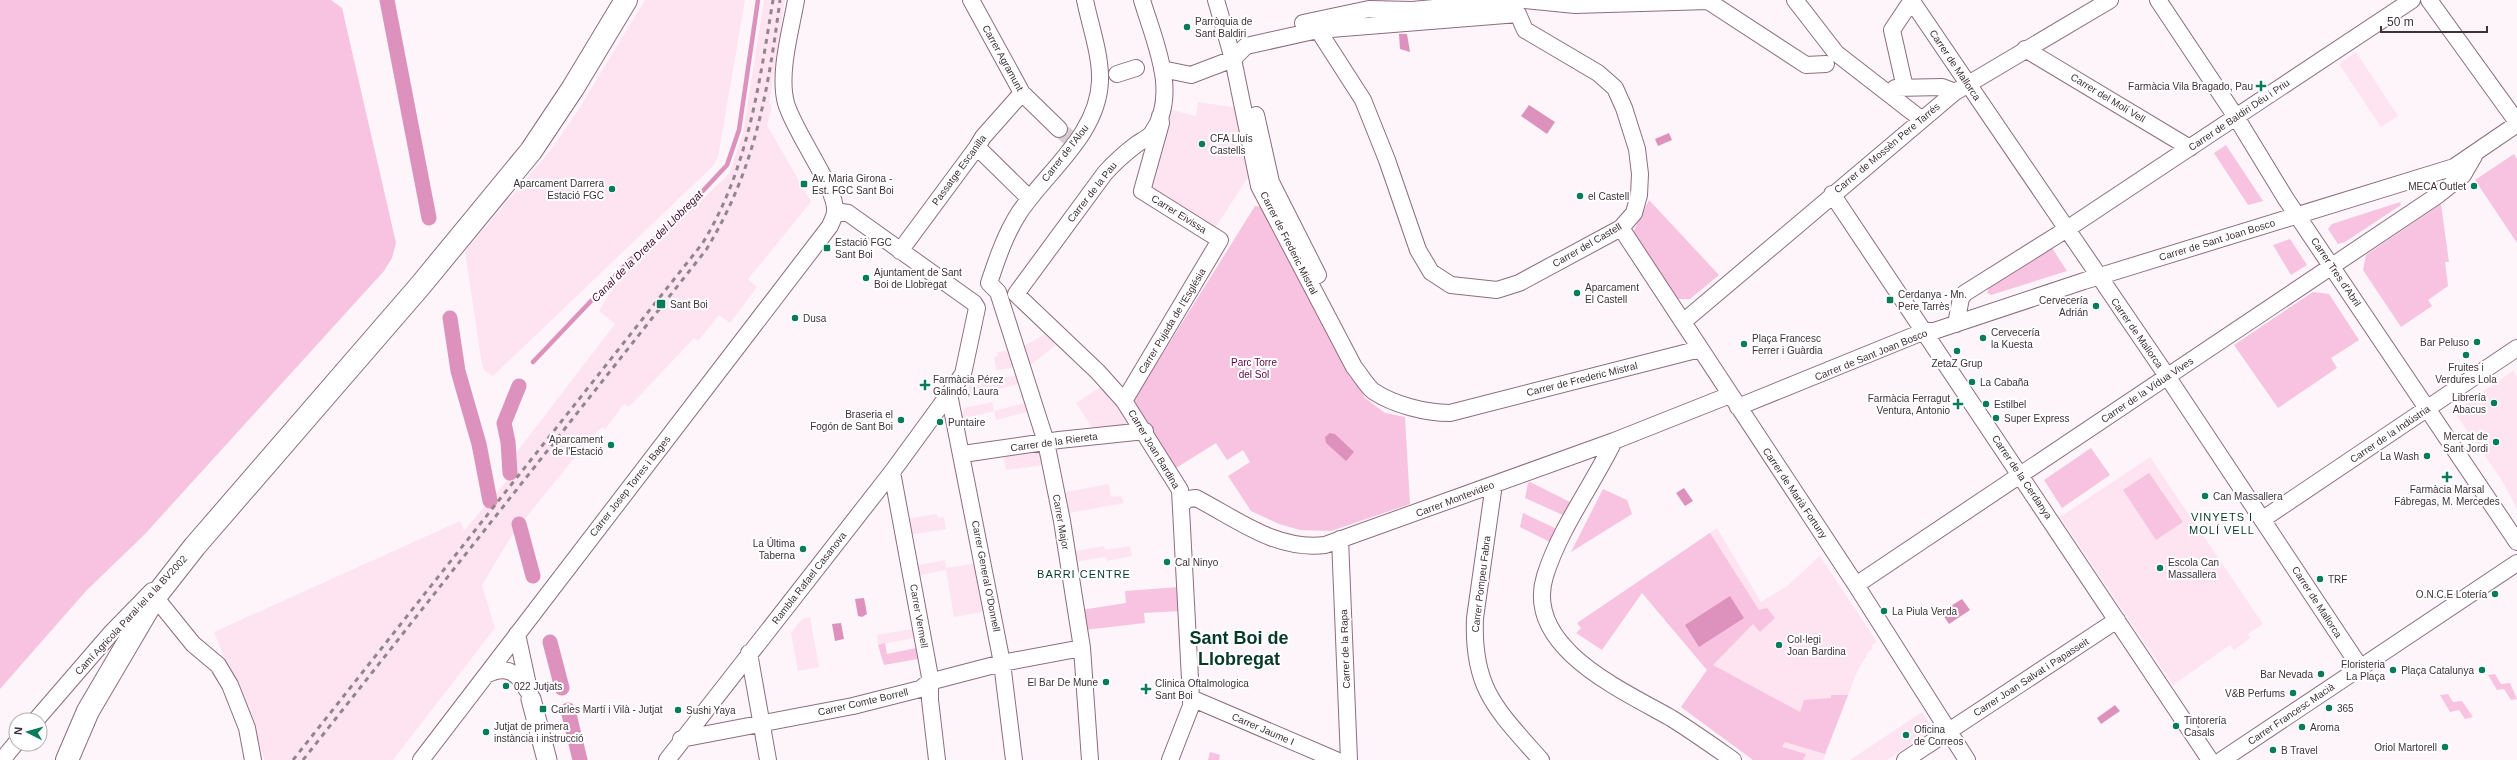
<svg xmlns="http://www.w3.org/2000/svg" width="2517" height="760" font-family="Helvetica,sans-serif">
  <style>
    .built { fill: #fee3f1 }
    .green { fill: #f8c3e0 }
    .water { fill: #dc92bc }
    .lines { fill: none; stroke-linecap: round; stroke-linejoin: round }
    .stream { stroke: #dc92bc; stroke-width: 4.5 }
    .canal { stroke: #dc92bc; stroke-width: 15 }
    .minor-tunnel { stroke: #d7ced3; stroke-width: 16; stroke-dasharray: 16 8; stroke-linecap: butt }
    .minor-casing { stroke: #8d6d7f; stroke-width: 18 }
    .tertiary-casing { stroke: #8d6d7f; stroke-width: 21 }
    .primary-casing { stroke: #8d6d7f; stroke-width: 24 }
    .minor { stroke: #fff; stroke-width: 16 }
    .tertiary { stroke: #fff; stroke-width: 19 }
    .primary { stroke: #fff; stroke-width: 22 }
    .rail { stroke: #91868c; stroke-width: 3; stroke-dasharray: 5 5; stroke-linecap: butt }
    .poi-dot { fill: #087b58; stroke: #fff; stroke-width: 1.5 }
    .labels { text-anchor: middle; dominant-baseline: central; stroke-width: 4; stroke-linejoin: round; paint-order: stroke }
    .poi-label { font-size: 10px; fill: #3f3139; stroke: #fff; text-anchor: start }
    .street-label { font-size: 10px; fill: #3f3139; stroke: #fff }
    .park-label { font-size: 10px; fill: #5e0344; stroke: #fff }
    .water-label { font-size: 11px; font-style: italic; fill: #4a0836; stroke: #fff }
    .neighbourhood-label { font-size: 11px; letter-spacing: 1px; fill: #073927; stroke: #fff }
    .town-label { font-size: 18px; font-weight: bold; fill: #073927; stroke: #fff }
  </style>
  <rect width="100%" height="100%" fill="#fdf5f9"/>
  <!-- built -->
  <path class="built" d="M 645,0 L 745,0 L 718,157 L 713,166 L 493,376 L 484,370 L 481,359 L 465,251 L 550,151 L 577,112 Z
    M 764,0 L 785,0 L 769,104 L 771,105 L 771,111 L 767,125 L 811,202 L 748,279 L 757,287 L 730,323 L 719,315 L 698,341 L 694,338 L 629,407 L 624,404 L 605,429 L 602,427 L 571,462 L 512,535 L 482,585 L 495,628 L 393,760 L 265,760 L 214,632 L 460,521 L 464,531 L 514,472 L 509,462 L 615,324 L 599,311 L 619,277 L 729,174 L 743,133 Z
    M 2356,52 L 2398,116 L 2381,127 L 2339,64 Z
    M 1198,102 L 1239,108 L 1252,171 L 1214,230 L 1146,188 L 1168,109 L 1196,116 Z
    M 1049,332 L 1060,342 L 1028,367 L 1022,347 Z
    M 1012,350 L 1017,367 L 996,370 L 994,357 L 998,356 L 997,352 Z
    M 2513,371 L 2517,377 L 2517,509 L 2503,482 L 2457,416 L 2459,414 L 2456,410 Z
    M 1019,375 L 1022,383 L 966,398 L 970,384 Z
    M 1102,386 L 1136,428 L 1095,432 L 1076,403 Z
    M 992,402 L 994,411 L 1028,402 L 1031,411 L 996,420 L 994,411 L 961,419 L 964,408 Z
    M 1041,450 L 1044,465 L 1006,470 L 1003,454 Z
    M 2150,457 L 2263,624 L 2248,634 L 2250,638 L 2244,643 L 2234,650 L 2230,645 L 2173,685 L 2060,517 Z
    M 1109,484 L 1111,497 L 1121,496 L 1124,503 L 1064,514 L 1060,493 Z
    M 937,514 L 938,518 L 944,517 L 946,529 L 909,535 L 906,519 Z
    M 1717,528 L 1761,602 L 1787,586 L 1820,556 L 1877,642 L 1871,646 L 1873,649 L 1869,651 L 1857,672 L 1823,760 L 1803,760 L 1805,754 L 1777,746 L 1681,707 L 1707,670 L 1635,584 Z
    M 1104,546 L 1105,550 L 1130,546 L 1132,556 L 1107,561 L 1106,557 L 1073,562 L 1071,552 Z
    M 945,560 L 946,568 L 978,563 L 987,611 L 954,617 L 946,570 L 916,576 L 914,566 Z
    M 810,617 L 819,667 L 798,671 L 791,633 L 802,619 Z
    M 918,628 L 919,637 L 878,645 L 877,635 Z
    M 1922,712 L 1933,729 L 1887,760 L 1850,760 Z"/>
  <!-- green -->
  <path class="green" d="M 0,0 L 331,0 L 342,8 L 396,243 L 392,258 L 384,271 L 145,534 L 86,591 L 0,689 Z
    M 2226,145 L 2263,201 L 2248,205 L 2214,153 Z
    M 2514,154 L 2517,159 L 2517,243 L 2475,180 Z
    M 1649,200 L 1719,275 L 1690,299 L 1675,299 L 1632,234 Z
    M 2400,202 L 2401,205 L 2345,242 L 2338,244 L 2328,229 L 2332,224 Z
    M 2441,204 L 2449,262 L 2445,262 L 2448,286 L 2428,300 L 2432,306 L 2401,327 L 2363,270 L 2366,255 Z
    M 1255,206 L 1266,207 L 1365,398 L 1385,413 L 1405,417 L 1410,504 L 1331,531 L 1300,530 L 1279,524 L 1251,511 L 1228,476 L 1250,462 L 1243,450 L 1227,460 L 1216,443 L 1176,468 L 1132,403 Z
    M 2290,239 L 2307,265 L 2291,275 L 2273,245 Z
    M 2052,248 L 2067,271 L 1991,295 L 1987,293 L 1989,288 Z
    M 2313,292 L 2329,294 L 2359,340 L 2331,358 L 2337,368 L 2278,408 L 2234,345 Z
    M 2091,448 L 2110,475 L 2062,508 L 2044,480 Z
    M 2149,473 L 2183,522 L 2156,540 L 2123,490 Z
    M 1530,482 L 1572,503 L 1565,516 L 1525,498 L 1528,483 Z
    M 1603,489 L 1627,500 L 1632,514 L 1571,552 Z
    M 1523,513 L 1559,530 L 1552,543 L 1520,527 Z
    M 1710,533 L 1759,610 L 1767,608 L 1775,618 L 1760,632 L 1753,624 L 1713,665 L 1800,712 L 1804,700 L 1831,698 L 1831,695 L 1848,695 L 1825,754 L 1785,742 L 1782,747 L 1806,754 L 1803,760 L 1753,760 L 1681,707 L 1707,670 L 1642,593 L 1602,650 L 1576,633 L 1581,628 L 1577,623 Z
    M 1179,587 L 1180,611 L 1144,613 L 1145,623 L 1084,630 L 1081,610 L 1126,603 L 1125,591 Z
    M 885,643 L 887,654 L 921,647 L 923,658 L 884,665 L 878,645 Z
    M 2495,674 L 2501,684 L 2510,683 L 2517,699 L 2511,700 L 2504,689 L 2497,690 L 2488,675 Z
    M 2448,694 L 2453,702 L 2462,701 L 2473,717 L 2465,719 L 2459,710 L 2450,712 L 2440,695 Z
    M 1210,752 L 1220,755 L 1219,760 L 1208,760 Z"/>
  <!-- water -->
  <path class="water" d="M 1399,34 L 1407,34 L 1410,52 L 1400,49 Z
    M 1529,105 L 1555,122 L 1547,134 L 1521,116 Z
    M 1669,133 L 1672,140 L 1658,146 L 1655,139 Z
    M 513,385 L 521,389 L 512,410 L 504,406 Z
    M 1330,433 L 1335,434 L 1354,452 L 1346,461 L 1326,443 L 1325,437 Z
    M 1684,488 L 1693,501 L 1685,506 L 1676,493 Z
    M 1730,596 L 1744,618 L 1699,647 L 1685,625 Z
    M 864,598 L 867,614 L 862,617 L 858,616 L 855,599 Z
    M 1962,599 L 1970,610 L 1949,624 L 1941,612 Z
    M 841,623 L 844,639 L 835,641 L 832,624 Z
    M 2115,705 L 2120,711 L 2101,724 L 2097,718 Z"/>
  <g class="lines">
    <!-- stream -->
    <path class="stream" d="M 533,362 L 630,260 L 674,222 L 727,165 L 739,130 L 758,0"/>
    <!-- canal -->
    <path class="canal" d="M 387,0 L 429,218
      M 450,318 L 458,371 L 479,444 L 490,501
      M 510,473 L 508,442 L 504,423 L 519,386
      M 519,524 L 533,576
      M 550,642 L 562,688
      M 568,710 L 580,760"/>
    <!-- minor-tunnel -->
    <path class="minor-tunnel" d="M 1059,129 L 1075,143"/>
    <!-- minor casing -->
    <g class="minor-casing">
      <path id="minor" d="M 971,0 L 1022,93 L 1059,129
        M 1085,0 C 1090,25 1101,55 1100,81 C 1098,135 1047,171 1019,213 C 1005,235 997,259 989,283 L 998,292 L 1046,442 L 1062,521 L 1082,648 L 1090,760
        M 1216,0 L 1233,59 L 1259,186 L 1354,367 C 1360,374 1366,385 1373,391 C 1394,405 1426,413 1450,413 L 1700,349
        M 1525,0 L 1575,5 L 1708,1 L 1806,65 L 1826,64
        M 1795,0 L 1836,53 L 1921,119
        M 1911,0 L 2167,376 L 2360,667
        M 2158,0 L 2236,117 L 2286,199 L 2517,542
        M 2429,0 L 2517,122
        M 1303,23 L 1369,9 L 1412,10 L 1520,0
        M 2025,49 L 2190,148
        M 1162,69 L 1191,75 L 1233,59 L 1246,46 L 1318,30 L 1518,14 L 1525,30 L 1598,73 L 1615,88 L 1624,108 L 1637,149 L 1640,174 L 1639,195 L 1634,213 L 1621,228 L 1519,283 L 1497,290 L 1451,285 L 1431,272 L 1418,250 L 1387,160 L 1363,100 L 1318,30
        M 1117,74 L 1136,68
        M 1895,88 L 1942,87 L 1955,92
        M 1905,88 L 1892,30 L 1912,0
        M 1256,115 L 1271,182 L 1318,275
        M 977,147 L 1029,198
        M 1832,194 L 2210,760
        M 1621,228 L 1856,585 L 1967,760
        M 900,251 L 977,147 L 983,137 L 1022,93
        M 1016,294 L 1098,372 L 1124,401 L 1180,490 L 1191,698 L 1191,706 L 1170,760
        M 1016,294 L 1105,173 C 1115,162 1125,153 1137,144 C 1141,141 1148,138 1152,133 C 1180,94 1154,41 1142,0
        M 1683,322 L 1955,92 L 2110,0
        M 1956,324 L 1961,298 L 1965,293 L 2067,229 L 2412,0
        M 949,394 L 1002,663 L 1014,760
        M 1124,401 L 1220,240 L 1142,191 L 1161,123 L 1160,116
        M 1738,407 L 1925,331 L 1934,331 L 2084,281 L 2454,167 L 2517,124
        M 1614,441 C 1592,486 1560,528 1545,576 C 1523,647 1622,690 1671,718 C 1692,731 1713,746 1733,760
        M 963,454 L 1059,440 L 1145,431
        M 892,472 L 930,677 L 930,700 L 937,760
        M 1494,484 L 1475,618 C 1472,689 1497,710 1541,760
        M 1182,504 L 1188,499 L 1196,498 C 1237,519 1276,551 1325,545 L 1614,441 L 1730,395
        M 2263,519 L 2517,348
        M 1340,539 L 1349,760
        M 1856,585 L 2438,195 L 2463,175 L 2474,156
        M 155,597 L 193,644 L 218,665 L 230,685 L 247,728 L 253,760
        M 517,634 L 531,699
        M 749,653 L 768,760
        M 486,675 C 505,665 517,671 527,690
        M 1191,698 L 1336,760
        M 36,720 L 112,632 L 152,591
        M 681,739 L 853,706 L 920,689 L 929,682 L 1002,663 L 1082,648
        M 2,760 L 16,743
        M 421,760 L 830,226 C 832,221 835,216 835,211 C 837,189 793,130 786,103 C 778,73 791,30 796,0
        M 667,760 L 892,472 L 949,394 L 963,374 L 977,308 L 974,303 L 848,213 L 835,211
        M 1905,760 L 2117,620
        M 2222,760 L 2517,563"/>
    </g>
    <!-- tertiary casing -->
    <g class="tertiary-casing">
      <path id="tertiary" d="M 531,699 L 547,760"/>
    </g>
    <!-- primary casing -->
    <g class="primary-casing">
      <path id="primary" d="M 67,760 L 88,711 L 155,597 L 195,546 L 420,286 L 531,151 L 573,88 L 626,0"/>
    </g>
    <!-- minor -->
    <use href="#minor" class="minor"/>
    <!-- tertiary -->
    <use href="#tertiary" class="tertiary"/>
    <!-- primary -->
    <use href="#primary" class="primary"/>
    <!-- rail -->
    <path class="rail" d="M 293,760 L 702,244 C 748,170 759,85 773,0
      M 303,760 L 706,250 C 755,170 768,92 780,0"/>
  </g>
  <!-- markers -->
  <g class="poi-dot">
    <circle cx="1187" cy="27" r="4"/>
    <path d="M2259 80h4v4h4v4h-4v4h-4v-4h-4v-4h4z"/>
    <circle cx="1202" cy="144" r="4"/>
    <rect x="800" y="180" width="8" height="8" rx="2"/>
    <circle cx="2474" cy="186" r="4"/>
    <circle cx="612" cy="189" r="4"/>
    <circle cx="1580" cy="196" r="4"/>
    <rect x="823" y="244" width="8" height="8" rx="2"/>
    <circle cx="866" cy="278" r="4"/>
    <circle cx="1577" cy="293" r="4"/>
    <rect x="1886" y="296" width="8" height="8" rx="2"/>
    <rect x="656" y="299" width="10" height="10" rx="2"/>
    <circle cx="2096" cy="306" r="4"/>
    <circle cx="795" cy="318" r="4"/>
    <circle cx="1983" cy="338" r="4"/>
    <circle cx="2477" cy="342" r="4"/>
    <circle cx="1744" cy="344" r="4"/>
    <circle cx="1957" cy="351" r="4"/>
    <circle cx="2466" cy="355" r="4"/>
    <circle cx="1972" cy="382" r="4"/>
    <path d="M923 379h4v4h4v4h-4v4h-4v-4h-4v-4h4z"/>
    <circle cx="2494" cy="403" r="4"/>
    <path d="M1956 398h4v4h4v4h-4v4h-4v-4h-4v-4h4z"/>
    <circle cx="1986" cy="404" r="4"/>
    <circle cx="1996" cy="418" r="4"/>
    <circle cx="901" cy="420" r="4"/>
    <circle cx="940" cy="422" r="4"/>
    <circle cx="2496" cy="442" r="4"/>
    <circle cx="611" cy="445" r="4"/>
    <circle cx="2427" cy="456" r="4"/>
    <path d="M2445 471h4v4h4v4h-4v4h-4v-4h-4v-4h4z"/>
    <circle cx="2205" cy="496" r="4"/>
    <circle cx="803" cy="549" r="4"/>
    <circle cx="1167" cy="562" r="4"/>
    <circle cx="2160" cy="568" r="4"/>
    <circle cx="2320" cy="579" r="4"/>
    <circle cx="2495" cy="594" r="4"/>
    <circle cx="1884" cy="611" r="4"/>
    <circle cx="1779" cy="645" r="4"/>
    <circle cx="2393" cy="670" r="4"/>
    <circle cx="2482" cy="670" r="4"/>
    <circle cx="2321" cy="674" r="4"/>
    <circle cx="1106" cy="682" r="4"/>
    <circle cx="506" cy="686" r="4"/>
    <path d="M1144 683h4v4h4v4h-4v4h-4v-4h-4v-4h4z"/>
    <circle cx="2293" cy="693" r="4"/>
    <circle cx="2329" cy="708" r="4"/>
    <rect x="539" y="705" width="8" height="8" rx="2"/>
    <circle cx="678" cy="710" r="4"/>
    <circle cx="2176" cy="726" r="4"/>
    <circle cx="2302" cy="727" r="4"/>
    <circle cx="486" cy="732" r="4"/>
    <circle cx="1906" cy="735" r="4"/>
    <circle cx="2445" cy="747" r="4"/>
    <circle cx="2273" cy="750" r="4"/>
  </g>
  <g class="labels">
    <!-- poi labels -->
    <g class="poi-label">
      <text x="1195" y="21">Parròquia de<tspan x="1195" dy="12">Sant Baldiri</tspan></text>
      <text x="2253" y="86" text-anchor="end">Farmàcia Vila Bragado, Pau</text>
      <text x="1210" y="138">CFA Lluís<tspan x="1210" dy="12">Castells</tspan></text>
      <text x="812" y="178">Av. Maria Girona -<tspan x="812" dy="12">Est. FGC Sant Boi</tspan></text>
      <text x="604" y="183" text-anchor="end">Aparcament Darrera<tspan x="604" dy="12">Estació FGC</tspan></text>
      <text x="2466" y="186" text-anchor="end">MECA Outlet</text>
      <text x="1588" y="196">el Castell</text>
      <text x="835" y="242">Estació FGC<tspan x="835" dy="12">Sant Boi</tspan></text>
      <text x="874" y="272">Ajuntament de Sant<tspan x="874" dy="12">Boi de Llobregat</tspan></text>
      <text x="1585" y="287">Aparcament<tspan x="1585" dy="12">El Castell</tspan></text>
      <text x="1898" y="294">Cerdanya - Mn.<tspan x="1898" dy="12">Pere Tarrès</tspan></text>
      <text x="2088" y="300" text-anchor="end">Cervecería<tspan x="2088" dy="12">Adrián</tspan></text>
      <text x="670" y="304">Sant Boi</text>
      <text x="803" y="318">Dusa</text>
      <text x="1991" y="332">Cervecería<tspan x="1991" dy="12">la Kuesta</tspan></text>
      <text x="1752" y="338">Plaça Francesc<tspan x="1752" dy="12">Ferrer i Guàrdia</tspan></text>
      <text x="2469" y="342" text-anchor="end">Bar Peluso</text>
      <text x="1957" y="363" text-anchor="middle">ZetaZ Grup</text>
      <text x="2466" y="367" text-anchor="middle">Fruites i<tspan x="2466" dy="12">Verdures Lola</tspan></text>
      <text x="933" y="379">Farmàcia Pérez<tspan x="933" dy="12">Galindo, Laura</tspan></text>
      <text x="1980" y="382">La Cabaña</text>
      <text x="2486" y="397" text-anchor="end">Librería<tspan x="2486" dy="12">Abacus</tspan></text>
      <text x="1950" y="398" text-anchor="end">Farmàcia Ferragut<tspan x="1950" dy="12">Ventura, Antonio</tspan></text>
      <text x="1994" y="404">Estilbel</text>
      <text x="893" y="414" text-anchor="end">Braseria el<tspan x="893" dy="12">Fogón de Sant Boi</tspan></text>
      <text x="2004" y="418">Super Express</text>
      <text x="948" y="422">Puntaire</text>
      <text x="2488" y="436" text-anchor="end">Mercat de<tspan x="2488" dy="12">Sant Jordi</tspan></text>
      <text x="603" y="439" text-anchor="end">Aparcament<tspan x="603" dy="12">de l'Estació</tspan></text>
      <text x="2419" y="456" text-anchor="end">La Wash</text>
      <text x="2447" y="489" text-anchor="middle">Farmàcia Marsal<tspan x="2447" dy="12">Fábregas, M. Mercedes</tspan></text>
      <text x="2213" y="496">Can Massallera</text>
      <text x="795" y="543" text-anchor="end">La Última<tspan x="795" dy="12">Taberna</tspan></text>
      <text x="1175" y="562">Cal Ninyo</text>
      <text x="2168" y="562">Escola Can<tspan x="2168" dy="12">Massallera</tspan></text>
      <text x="2328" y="579">TRF</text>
      <text x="2487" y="594" text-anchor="end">O.N.C.E Lotería</text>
      <text x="1892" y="611">La Piula Verda</text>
      <text x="1787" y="639">Col·legi<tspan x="1787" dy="12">Joan Bardina</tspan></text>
      <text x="2385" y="664" text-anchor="end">Floristeria<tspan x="2385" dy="12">La Plaça</tspan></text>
      <text x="2474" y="670" text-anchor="end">Plaça Catalunya</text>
      <text x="2313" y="674" text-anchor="end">Bar Nevada</text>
      <text x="1098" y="682" text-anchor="end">El Bar De Mune</text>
      <text x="1155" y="683">Clinica Oftalmologica<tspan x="1155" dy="12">Sant Boi</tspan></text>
      <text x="514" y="686">022 Jutjats</text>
      <text x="2285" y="693" text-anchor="end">V&amp;B Perfums</text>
      <text x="2337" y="708">365</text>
      <text x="551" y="709">Carles Martí i Vilà - Jutjat</text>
      <text x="686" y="710">Sushi Yaya</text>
      <text x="2184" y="720">Tintorería<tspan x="2184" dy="12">Casals</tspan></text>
      <text x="494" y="726">Jutjat de primera<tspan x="494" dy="12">instància i instrucció</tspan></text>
      <text x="2310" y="727">Aroma</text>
      <text x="1914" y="729">Oficina<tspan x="1914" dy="12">de Correos</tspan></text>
      <text x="2437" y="747" text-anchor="end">Oriol Martorell</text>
      <text x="2281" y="750">B Travel</text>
    </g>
    <!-- street labels -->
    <g class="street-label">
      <text transform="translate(1003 58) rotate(61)">Carrer Agramunt</text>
      <text transform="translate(1955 65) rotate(56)">Carrer de Mallorca</text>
      <text transform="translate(2108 98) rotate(31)">Carrer del Molí Vell</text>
      <text transform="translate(2239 115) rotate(-34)">Carrer de Baldiri Déu i Priu</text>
      <text transform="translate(1887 148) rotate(-40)">Carrer de Mossèn Pere Tarrés</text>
      <text transform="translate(1065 153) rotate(-52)">Carrer de l'Alou</text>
      <text transform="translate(959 170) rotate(-54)">Passatge Escanilla</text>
      <text transform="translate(1092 192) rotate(-52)">Carrer de la Pau</text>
      <text transform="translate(1179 214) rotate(32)">Carrer Eivissa</text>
      <text transform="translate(2217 240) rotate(-17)">Carrer de Sant Joan Bosco</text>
      <text transform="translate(1289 243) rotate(63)">Carrer de Frederic Mistral</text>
      <text transform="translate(1587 245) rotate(-30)">Carrer del Castell</text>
      <text transform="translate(2336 272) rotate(56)">Carrer Tres d'Abril</text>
      <text transform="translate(1172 321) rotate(-59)">Carrer Pujada de l'Església</text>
      <text transform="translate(2137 333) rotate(55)">Carrer de Mallorca</text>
      <text transform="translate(1871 355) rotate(-22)">Carrer de Sant Joan Bosco</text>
      <text transform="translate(1582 379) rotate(-14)">Carrer de Frederic Mistral</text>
      <text transform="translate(2147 390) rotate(-34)">Carrer de la Vídua Vives</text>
      <text transform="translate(2390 434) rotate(-34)">Carrer de la Indústria</text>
      <text transform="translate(1054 442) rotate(-8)">Carrer de la Riereta</text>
      <text transform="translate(1154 449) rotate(59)">Carrer Joan Bardina</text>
      <text transform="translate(2022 477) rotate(56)">Carrer de la Cerdanya</text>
      <text transform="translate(630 486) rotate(-52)">Carrer Josep Torres i Bages</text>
      <text transform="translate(1795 493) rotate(56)">Carrer de Marià Fortuny</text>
      <text transform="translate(1455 499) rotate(-21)">Carrer Montevideo</text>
      <text transform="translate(1061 522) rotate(80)">Carrer Major</text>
      <text transform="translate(986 576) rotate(79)">Carrer General O'Donnell</text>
      <text transform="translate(809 578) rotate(-52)">Rambla Rafael Casanova</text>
      <text transform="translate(1481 584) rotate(-83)">Carrer Pompeu Fabra</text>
      <text transform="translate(2317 602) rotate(57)">Carrer de Mallorca</text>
      <text transform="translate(131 615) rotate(-47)">Camí Agricola Paral·lel a la BV2002</text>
      <text transform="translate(919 616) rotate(80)">Carrer Vermell</text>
      <text transform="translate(1345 649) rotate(-92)">Carrer de la Rapa</text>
      <text transform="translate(2031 677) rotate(-33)">Carrer Joan Salvat i Papasseit</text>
      <text transform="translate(863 702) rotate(-13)">Carrer Comte Borrell</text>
      <text transform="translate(2291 714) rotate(-34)">Carrer Francesc Macià</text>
      <text transform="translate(1263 729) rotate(23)">Carrer Jaume I</text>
    </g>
    <!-- park labels -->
    <g class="park-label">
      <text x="1254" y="362">Parc Torre<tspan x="1254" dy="12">del Sol</tspan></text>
    </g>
    <!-- water labels -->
    <g class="water-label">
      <text transform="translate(647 246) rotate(-45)">Canal de la Dreta del Llobregat</text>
    </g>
    <!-- neighbourhood labels -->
    <g class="neighbourhood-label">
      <text x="2222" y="517">VINYETS I<tspan x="2222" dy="13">MOLÍ VELL</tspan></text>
      <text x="1084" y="574">BARRI CENTRE</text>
    </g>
    <!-- town labels -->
    <g class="town-label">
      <text x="1239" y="638">Sant Boi de<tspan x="1239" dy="21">Llobregat</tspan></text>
    </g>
  </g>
  <!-- north arrow -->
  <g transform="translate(28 732) rotate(276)"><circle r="19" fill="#ffffff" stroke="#b2adb0"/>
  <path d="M0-3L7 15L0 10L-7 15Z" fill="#087b58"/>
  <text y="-6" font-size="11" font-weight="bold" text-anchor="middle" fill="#3f3139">N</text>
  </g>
  <!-- scale -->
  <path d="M2381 26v6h106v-6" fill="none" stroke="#3f3139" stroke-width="2"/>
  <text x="2387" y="26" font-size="12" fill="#3f3139" stroke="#ffffff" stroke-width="3" paint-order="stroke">50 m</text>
</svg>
